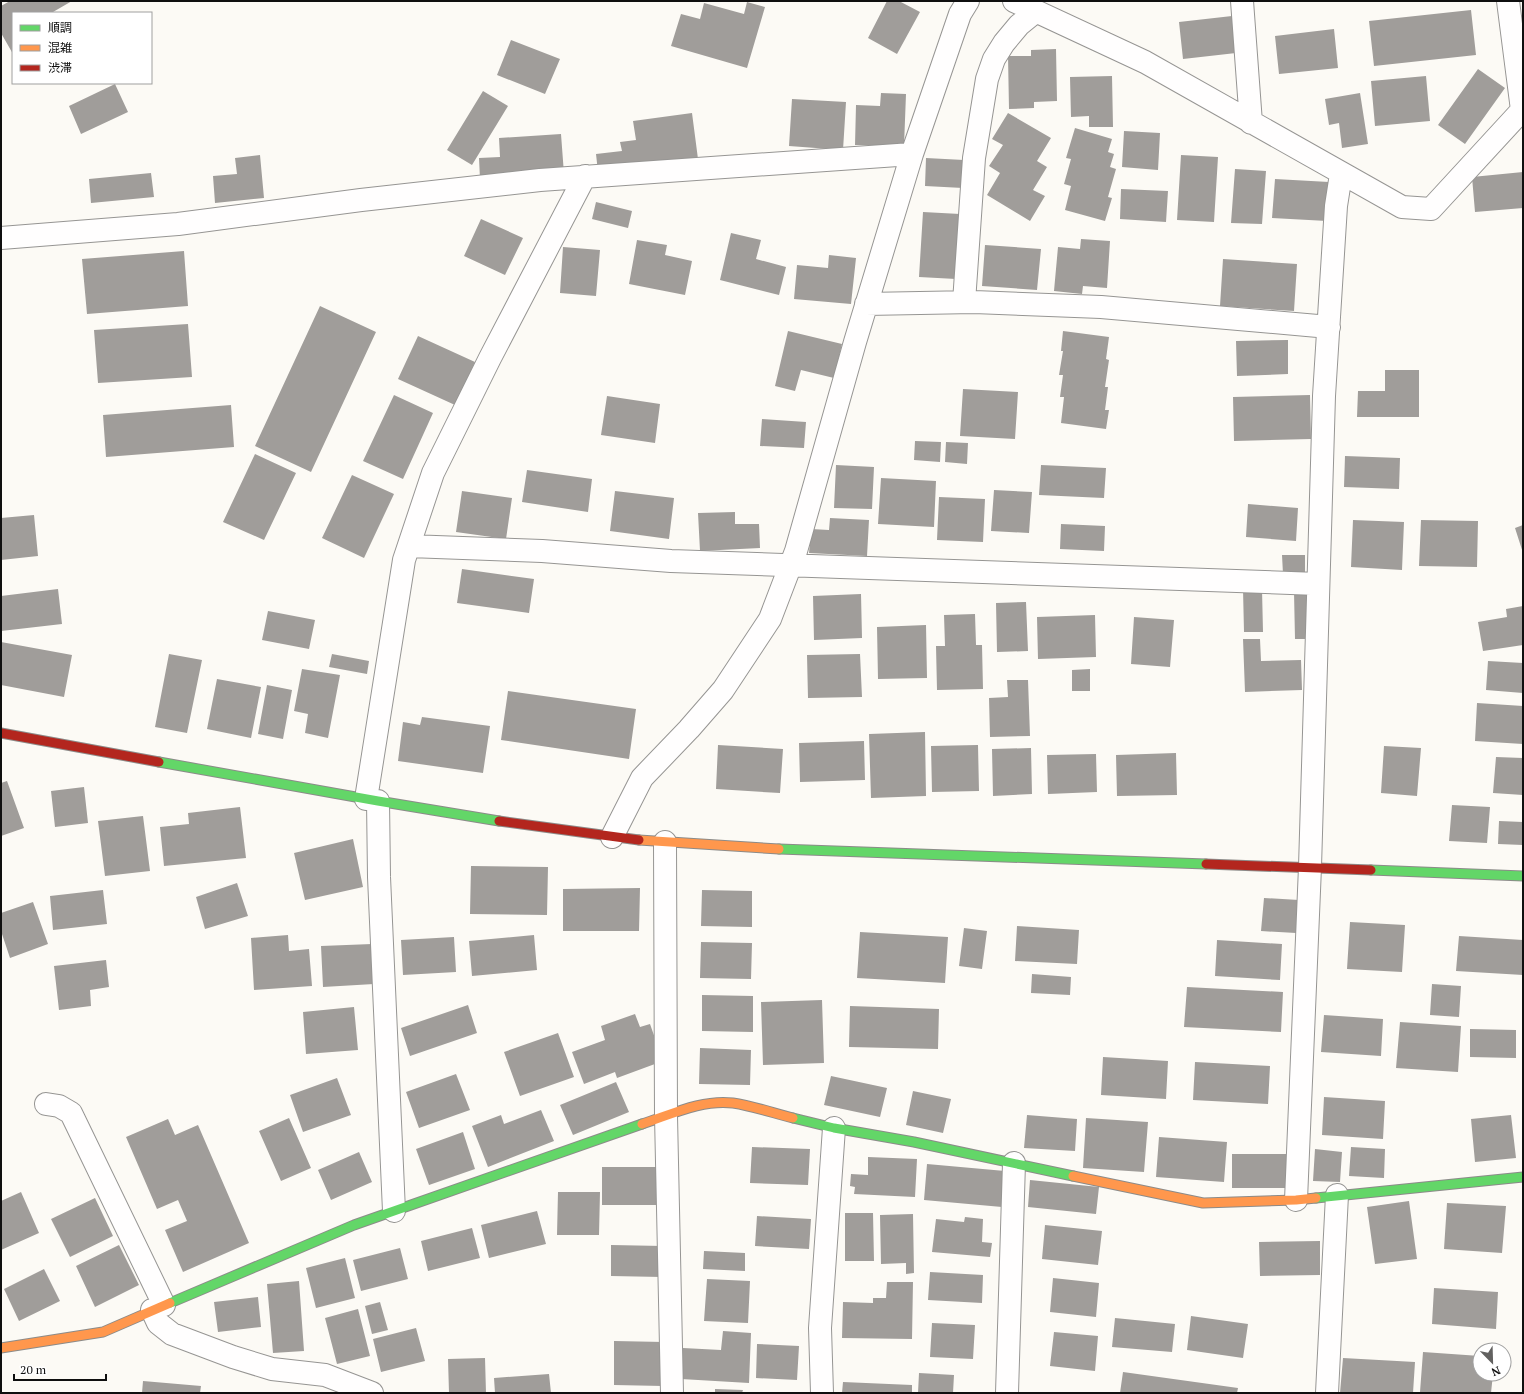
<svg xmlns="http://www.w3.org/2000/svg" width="1524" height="1394" font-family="'PT Serif','Noto Sans JP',serif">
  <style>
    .building { fill: #a09d9a }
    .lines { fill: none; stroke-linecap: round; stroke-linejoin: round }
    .street-casing { stroke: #969593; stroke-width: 24 }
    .fast-casing { stroke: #8c8b89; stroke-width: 11 }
    .slow-casing { stroke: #8c8b89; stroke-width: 11 }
    .jam-casing { stroke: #8c8b89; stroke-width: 11 }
    .street { stroke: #fffefe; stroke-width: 22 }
    .fast { stroke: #63d668; stroke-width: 9 }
    .slow { stroke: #ff974d; stroke-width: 9 }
    .jam { stroke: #b3261e; stroke-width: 9 }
  </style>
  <rect width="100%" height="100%" fill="#fcfaf5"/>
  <!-- building -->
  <path class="building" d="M 10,1 L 72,1 L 53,12 L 53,13 L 13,13 L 13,54 L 1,33 L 1,6 Z
    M 887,1 L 899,1 L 920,12 L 897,54 L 868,38 Z
    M 747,2 L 765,7 L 747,68 L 671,46 L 681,14 L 700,19 L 704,3 L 744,14 Z
    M 1471,10 L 1476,55 L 1374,66 L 1369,21 Z
    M 1232,16 L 1236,53 L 1183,59 L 1179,22 Z
    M 1334,29 L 1338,68 L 1279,74 L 1275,36 Z
    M 511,40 L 560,59 L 545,94 L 497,75 Z
    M 1056,49 L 1057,101 L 1034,102 L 1034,108 L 1009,109 L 1008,56 L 1031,56 L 1031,50 Z
    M 1478,69 L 1505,88 L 1465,144 L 1438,125 Z
    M 1112,76 L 1113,127 L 1089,127 L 1089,116 L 1071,117 L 1070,77 Z
    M 1426,76 L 1430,121 L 1375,126 L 1371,81 Z
    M 115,84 L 128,112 L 81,134 L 69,106 Z
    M 483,91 L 508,106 L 472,165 L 447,150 Z
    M 881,93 L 906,94 L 904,146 L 855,145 L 856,105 L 880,106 Z
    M 1360,93 L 1368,144 L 1342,148 L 1339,123 L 1329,125 L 1325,99 Z
    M 792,99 L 846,102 L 843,150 L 789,146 Z
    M 692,113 L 698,159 L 598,172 L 596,154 L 622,151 L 620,142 L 636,140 L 633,121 Z
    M 1008,113 L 1051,138 L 1037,161 L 1047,167 L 1033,190 L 1045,196 L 1030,221 L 987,195 L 1000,173 L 989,166 L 1003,145 L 992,139 Z
    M 1075,128 L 1112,139 L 1108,152 L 1114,154 L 1110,167 L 1116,169 L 1108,197 L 1112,198 L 1105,221 L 1065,210 L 1071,186 L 1064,184 L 1071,159 L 1066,158 Z
    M 1124,131 L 1160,133 L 1158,170 L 1122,167 Z
    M 561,134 L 564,174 L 480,179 L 479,158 L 500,157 L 499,138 Z
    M 260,155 L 264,198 L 215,203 L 213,176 L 237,174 L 235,158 Z
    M 1181,155 L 1218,157 L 1214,222 L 1177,220 Z
    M 926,158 L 964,160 L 963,188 L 925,186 Z
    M 1235,169 L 1266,171 L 1262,224 L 1231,223 Z
    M 1523,172 L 1523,208 L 1475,212 L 1472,177 Z
    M 151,173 L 154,197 L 91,203 L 89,179 Z
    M 1275,179 L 1329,182 L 1327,221 L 1272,218 Z
    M 1121,189 L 1168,191 L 1166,222 L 1120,219 Z
    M 596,202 L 632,211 L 628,228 L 592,219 Z
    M 923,212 L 960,214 L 956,279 L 919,277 Z
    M 481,219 L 523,238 L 505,275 L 464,256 Z
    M 731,233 L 761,240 L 756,259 L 786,267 L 779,295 L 720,280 Z
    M 1081,239 L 1110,241 L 1107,288 L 1083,286 L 1082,294 L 1054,291 L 1058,247 L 1080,249 Z
    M 637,240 L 667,245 L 665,255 L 692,261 L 685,295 L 629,284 Z
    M 985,245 L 1041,249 L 1037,290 L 982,286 Z
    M 563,247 L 600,250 L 596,296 L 560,293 Z
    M 184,251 L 188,306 L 87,314 L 82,259 Z
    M 829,255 L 856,258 L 851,304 L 794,299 L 797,265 L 828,268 Z
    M 1223,259 L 1297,264 L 1294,311 L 1220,306 Z
    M 320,306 L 376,332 L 311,472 L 255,446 Z
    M 188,324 L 192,377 L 98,383 L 94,330 Z
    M 788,331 L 842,344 L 834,378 L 801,370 L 795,391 L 775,386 Z
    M 1063,331 L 1109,337 L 1106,359 L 1109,360 L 1105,387 L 1108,387 L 1105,410 L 1109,410 L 1106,429 L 1061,423 L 1064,397 L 1060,397 L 1063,375 L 1059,375 L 1063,351 L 1061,351 Z
    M 418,336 L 475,362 L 455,405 L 398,379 Z
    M 1288,340 L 1288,374 L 1237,376 L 1236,341 Z
    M 1385,370 L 1419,370 L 1419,417 L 1357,417 L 1358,391 L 1385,391 Z
    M 963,389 L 1018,392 L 1015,439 L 960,436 Z
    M 394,395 L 433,413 L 403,479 L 363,461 Z
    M 1310,395 L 1311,439 L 1234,441 L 1233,397 Z
    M 607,396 L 660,404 L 655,443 L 601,435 Z
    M 231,405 L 234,447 L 106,457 L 103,415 Z
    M 762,419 L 806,422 L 804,448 L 760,446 Z
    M 915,441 L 941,442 L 940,462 L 914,460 Z
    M 946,442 L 968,443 L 967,464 L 945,462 Z
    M 255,454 L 296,473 L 264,540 L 223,522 Z
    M 1345,456 L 1400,458 L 1399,489 L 1344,487 Z
    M 836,465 L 874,467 L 872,509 L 834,508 Z
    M 1041,465 L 1106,468 L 1104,498 L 1039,495 Z
    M 527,470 L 592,479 L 588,512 L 522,502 Z
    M 352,475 L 394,494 L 364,558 L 322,538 Z
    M 881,478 L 936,481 L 934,527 L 878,524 Z
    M 994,490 L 1032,492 L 1029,533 L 991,531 Z
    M 462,491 L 512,498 L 506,539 L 456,532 Z
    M 615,491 L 674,498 L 669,539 L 610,531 Z
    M 939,497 L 985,499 L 983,542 L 937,540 Z
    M 1248,504 L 1298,508 L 1296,541 L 1246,537 Z
    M 735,512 L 735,524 L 759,524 L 760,548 L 700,551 L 698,513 Z
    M 34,515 L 38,556 L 1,560 L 1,518 Z
    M 830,518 L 869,520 L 867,556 L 809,553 L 811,529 L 829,530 Z
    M 1353,520 L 1404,522 L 1402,570 L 1351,567 Z
    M 1421,520 L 1478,521 L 1477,567 L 1419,566 Z
    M 1061,524 L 1105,526 L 1104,551 L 1060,549 Z
    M 1523,525 L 1523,553 L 1515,528 Z
    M 1282,555 L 1305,555 L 1305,573 L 1283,574 Z
    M 462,569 L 534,579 L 529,613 L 457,603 Z
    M 58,589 L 62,624 L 1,631 L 1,596 Z
    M 1243,589 L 1262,589 L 1263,632 L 1244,632 Z
    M 1294,592 L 1309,592 L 1311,639 L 1295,639 Z
    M 861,594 L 862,638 L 814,640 L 813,596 Z
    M 1026,602 L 1028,651 L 997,652 L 996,603 Z
    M 1523,606 L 1523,645 L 1483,651 L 1478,622 L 1507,617 L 1506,609 Z
    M 268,611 L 315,620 L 309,649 L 262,640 Z
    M 975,614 L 976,645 L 982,645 L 983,689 L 937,690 L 936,646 L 945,646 L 944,615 Z
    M 1095,615 L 1096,657 L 1038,659 L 1037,617 Z
    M 1134,617 L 1174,620 L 1170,667 L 1131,664 Z
    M 926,625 L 927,678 L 878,679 L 877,627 Z
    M 1243,639 L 1260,639 L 1261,661 L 1301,660 L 1302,690 L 1245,692 Z
    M 1,642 L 72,655 L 64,697 L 1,685 Z
    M 169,654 L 202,660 L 187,733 L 155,727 Z
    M 332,654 L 369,661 L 367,674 L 329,667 Z
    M 860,654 L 862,697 L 808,698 L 807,655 Z
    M 1488,661 L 1523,663 L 1523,693 L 1486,690 Z
    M 302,669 L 340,675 L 328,738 L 305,733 L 308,714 L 294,711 Z
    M 1090,669 L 1090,691 L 1072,691 L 1072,670 Z
    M 217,679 L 261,687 L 251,738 L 207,729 Z
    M 1007,680 L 1028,680 L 1030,736 L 990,737 L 989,698 L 1008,697 Z
    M 267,685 L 292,690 L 283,739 L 258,734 Z
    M 508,691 L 636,709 L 629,759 L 501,740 Z
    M 1477,703 L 1523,706 L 1523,744 L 1475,741 Z
    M 422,717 L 490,726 L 483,773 L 398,761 L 403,722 L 420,725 Z
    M 925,732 L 926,796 L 871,798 L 869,734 Z
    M 864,741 L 865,780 L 800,782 L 799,743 Z
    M 718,745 L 783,749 L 780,793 L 716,789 Z
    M 978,745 L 979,791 L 932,792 L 931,746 Z
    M 1384,746 L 1421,748 L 1417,796 L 1381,793 Z
    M 1031,748 L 1032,794 L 993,796 L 992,749 Z
    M 1176,753 L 1177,795 L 1117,796 L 1116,755 Z
    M 1096,754 L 1097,792 L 1048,794 L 1047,755 Z
    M 1496,757 L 1523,758 L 1523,795 L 1493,793 Z
    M 7,781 L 24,828 L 1,836 L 1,783 Z
    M 84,787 L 88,823 L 55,827 L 51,791 Z
    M 1452,805 L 1490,807 L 1487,843 L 1449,841 Z
    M 240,807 L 246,858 L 164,866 L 160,827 L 189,824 L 188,813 Z
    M 143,816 L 150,871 L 105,876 L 98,821 Z
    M 1499,821 L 1523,822 L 1523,845 L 1498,844 Z
    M 353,839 L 363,887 L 305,900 L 294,853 Z
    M 471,866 L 548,867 L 547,915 L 470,914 Z
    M 237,883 L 248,916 L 205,929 L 196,897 Z
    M 640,888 L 639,931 L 563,931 L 563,889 Z
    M 103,890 L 107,924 L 53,930 L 50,896 Z
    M 702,890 L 752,891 L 752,927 L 701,926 Z
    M 1264,898 L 1299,900 L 1296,933 L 1261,931 Z
    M 33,902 L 48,944 L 10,958 L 1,931 L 1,913 Z
    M 1350,922 L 1405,925 L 1402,972 L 1347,969 Z
    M 1017,926 L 1079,930 L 1077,964 L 1015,961 Z
    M 964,928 L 987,931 L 982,969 L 959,966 Z
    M 860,932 L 948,937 L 945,983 L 857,978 Z
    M 288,935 L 289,951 L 309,949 L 312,986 L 254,990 L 251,938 Z
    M 534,935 L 537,970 L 472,976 L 469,941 Z
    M 1459,936 L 1523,940 L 1523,975 L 1456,971 Z
    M 454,937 L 456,972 L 403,975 L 401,940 Z
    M 1217,940 L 1282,944 L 1280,980 L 1215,976 Z
    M 701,942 L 752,943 L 751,979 L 700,978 Z
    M 372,944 L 374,984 L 323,987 L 321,946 Z
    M 106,960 L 109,987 L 90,990 L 91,1006 L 59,1010 L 54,966 Z
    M 1032,974 L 1071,977 L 1070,995 L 1031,993 Z
    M 1432,984 L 1461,986 L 1459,1017 L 1430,1015 Z
    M 1187,987 L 1283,992 L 1281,1032 L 1184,1027 Z
    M 702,995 L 753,996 L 753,1032 L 702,1031 Z
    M 822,1000 L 824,1063 L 763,1065 L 761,1002 Z
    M 468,1005 L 477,1033 L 410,1056 L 401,1028 Z
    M 850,1006 L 939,1009 L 938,1049 L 849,1047 Z
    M 354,1007 L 358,1050 L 306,1054 L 303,1012 Z
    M 635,1014 L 640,1027 L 650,1024 L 663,1061 L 617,1078 L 615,1072 L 584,1084 L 572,1052 L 605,1040 L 601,1026 Z
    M 1324,1015 L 1383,1019 L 1381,1056 L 1321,1052 Z
    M 1400,1022 L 1461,1026 L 1458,1072 L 1396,1068 Z
    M 1470,1029 L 1516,1030 L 1516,1058 L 1470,1057 Z
    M 558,1033 L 574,1077 L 520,1096 L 504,1052 Z
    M 700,1048 L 751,1050 L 750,1085 L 699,1084 Z
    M 1103,1057 L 1168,1061 L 1166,1099 L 1101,1095 Z
    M 1195,1062 L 1270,1066 L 1268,1104 L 1193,1100 Z
    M 456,1074 L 470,1110 L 419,1128 L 406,1092 Z
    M 831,1076 L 887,1088 L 880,1117 L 824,1105 Z
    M 337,1078 L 351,1115 L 303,1132 L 290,1095 Z
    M 616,1082 L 629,1112 L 573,1135 L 560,1105 Z
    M 913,1091 L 951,1099 L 943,1133 L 906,1125 Z
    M 1324,1097 L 1385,1101 L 1383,1139 L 1322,1135 Z
    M 541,1110 L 554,1141 L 488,1167 L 472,1126 L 501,1115 L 504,1124 Z
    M 1027,1115 L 1077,1119 L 1075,1151 L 1024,1148 Z
    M 1511,1115 L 1516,1158 L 1475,1162 L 1471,1119 Z
    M 289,1118 L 311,1168 L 281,1181 L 259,1131 Z
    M 1086,1118 L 1148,1122 L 1144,1172 L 1083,1168 Z
    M 168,1119 L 175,1135 L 198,1125 L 249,1243 L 183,1272 L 165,1230 L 187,1221 L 178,1200 L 157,1209 L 126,1137 Z
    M 463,1132 L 475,1169 L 429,1185 L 416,1149 Z
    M 1159,1137 L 1227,1142 L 1224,1182 L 1156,1177 Z
    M 752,1147 L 810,1149 L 808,1185 L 750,1183 Z
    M 1351,1147 L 1385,1149 L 1384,1178 L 1349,1176 Z
    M 1315,1149 L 1342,1152 L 1340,1182 L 1313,1181 Z
    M 359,1152 L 372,1182 L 331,1200 L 318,1170 Z
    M 1232,1154 L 1288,1154 L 1288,1188 L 1232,1188 Z
    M 868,1157 L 917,1159 L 915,1197 L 854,1194 L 855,1187 L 850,1186 L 851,1174 L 868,1175 Z
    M 927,1164 L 1005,1171 L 1002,1207 L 924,1200 Z
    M 602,1167 L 662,1167 L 661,1205 L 602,1205 Z
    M 1030,1180 L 1099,1187 L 1096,1214 L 1028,1207 Z
    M 21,1192 L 39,1233 L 1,1250 L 1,1201 Z
    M 558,1192 L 600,1192 L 599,1235 L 557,1235 Z
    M 95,1198 L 113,1236 L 70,1257 L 51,1219 Z
    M 1409,1201 L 1417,1259 L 1375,1264 L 1367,1207 Z
    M 1447,1203 L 1506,1206 L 1502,1253 L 1444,1249 Z
    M 537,1211 L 546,1244 L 489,1258 L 481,1225 Z
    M 845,1213 L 873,1213 L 874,1261 L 845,1261 Z
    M 913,1214 L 914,1273 L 906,1274 L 906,1263 L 881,1264 L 880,1215 Z
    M 757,1216 L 811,1219 L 809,1249 L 755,1246 Z
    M 965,1217 L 983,1219 L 982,1242 L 992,1243 L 990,1257 L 932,1252 L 936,1219 L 964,1222 Z
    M 1045,1225 L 1102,1231 L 1098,1265 L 1042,1259 Z
    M 472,1228 L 480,1258 L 428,1271 L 421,1241 Z
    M 1320,1241 L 1320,1275 L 1260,1276 L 1259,1242 Z
    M 119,1245 L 139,1285 L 95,1307 L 76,1266 Z
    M 611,1245 L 663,1246 L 662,1277 L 611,1276 Z
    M 400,1248 L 408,1279 L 361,1291 L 353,1260 Z
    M 704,1251 L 745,1253 L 745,1271 L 703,1269 Z
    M 345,1258 L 355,1298 L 316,1308 L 306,1268 Z
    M 44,1269 L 60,1301 L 19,1321 L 4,1289 Z
    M 930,1272 L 983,1275 L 982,1303 L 928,1300 Z
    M 1053,1278 L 1099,1283 L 1096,1317 L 1050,1312 Z
    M 707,1279 L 750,1281 L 748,1323 L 704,1321 Z
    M 299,1281 L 304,1351 L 273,1353 L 267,1284 Z
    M 887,1282 L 913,1282 L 912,1339 L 842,1338 L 843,1302 L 873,1303 L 873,1298 L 886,1298 Z
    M 1434,1288 L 1498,1292 L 1496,1329 L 1432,1324 Z
    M 258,1297 L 261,1327 L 218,1332 L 214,1302 Z
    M 380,1302 L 388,1330 L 372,1334 L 365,1306 Z
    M 358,1309 L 370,1356 L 337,1364 L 325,1318 Z
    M 1191,1316 L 1248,1324 L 1243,1358 L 1187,1350 Z
    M 1115,1318 L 1175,1324 L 1172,1352 L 1112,1347 Z
    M 932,1323 L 975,1325 L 973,1359 L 930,1357 Z
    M 416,1328 L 425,1361 L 381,1372 L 373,1339 Z
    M 723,1331 L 751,1333 L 749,1383 L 681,1379 L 683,1348 L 721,1350 Z
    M 1054,1332 L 1098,1336 L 1095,1371 L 1050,1366 Z
    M 614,1341 L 664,1342 L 663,1386 L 614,1385 Z
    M 757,1344 L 799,1346 L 797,1380 L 756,1378 Z
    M 1423,1352 L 1480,1356 L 1480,1374 L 1493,1374 L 1491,1393 L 1420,1392 Z
    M 485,1358 L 486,1393 L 449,1393 L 448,1359 Z
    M 1343,1358 L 1415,1362 L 1413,1393 L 1340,1393 Z
    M 1123,1372 L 1238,1388 L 1237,1393 L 1120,1393 Z
    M 919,1373 L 954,1375 L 953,1393 L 918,1393 Z
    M 549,1374 L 551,1393 L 495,1393 L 494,1378 Z
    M 143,1381 L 201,1386 L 200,1393 L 142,1393 Z
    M 843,1382 L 912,1385 L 912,1393 L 842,1393 Z
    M 715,1389 L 743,1390 L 742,1393 L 715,1393 Z"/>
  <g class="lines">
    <!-- street casing -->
    <g class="street-casing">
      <path id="street" d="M 1014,1 L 1145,62 L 1402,207 L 1431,209 L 1523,109
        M 1242,1 L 1251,123
        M 1508,1 L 1522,110
        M 1,238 L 178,224 L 361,200 L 540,180 L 912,154
        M 964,302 L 974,158 L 987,79 L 994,59 L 1004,43 L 1019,25 L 1035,12
        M 866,304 L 974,302 L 1101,307 L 1329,327
        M 409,546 L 542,551 L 671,561 L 1318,584
        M 366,799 L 404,560 L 433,473 L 490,358 L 585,176
        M 378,801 L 379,877 L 394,1211
        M 612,837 L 642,778 L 689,729 L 723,690 L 770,619 L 796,551 L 855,342 L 912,154 L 960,14 L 968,1
        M 665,842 L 666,1116 L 672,1393
        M 46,1104 L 59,1106 L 71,1113 L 164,1305
        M 1296,1200 L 1310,867 L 1324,396 L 1336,206 L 1341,174
        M 152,1310 L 158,1323 L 172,1334 L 233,1357 L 272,1369 L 325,1375 L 372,1393
        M 822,1393 L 820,1328 L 834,1128
        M 1007,1393 L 1014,1163
        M 1327,1393 L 1337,1195"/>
    </g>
    <!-- fast casing -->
    <g class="fast-casing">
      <path id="fast" d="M 159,762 L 378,801 L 499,821
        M 779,849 L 1206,864
        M 1371,870 L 1523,876
        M 793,1118 L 834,1128 L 914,1142 L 1073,1176
        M 1316,1198 L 1523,1177
        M 170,1303 L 354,1225 L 642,1124"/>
    </g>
    <!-- slow casing -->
    <g class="slow-casing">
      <path id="slow" d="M 639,840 L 779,849
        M 642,1124 C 670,1115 702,1099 733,1103 C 753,1106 773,1113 793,1118
        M 1073,1176 L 1203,1203 L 1296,1200 L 1316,1198
        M 1,1348 L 103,1332 L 170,1303"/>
    </g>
    <!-- jam casing -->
    <g class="jam-casing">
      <path id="jam" d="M 1,733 L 159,762
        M 499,821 L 639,840
        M 1206,864 L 1371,870"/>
    </g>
    <!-- street -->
    <use href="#street" class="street"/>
    <!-- fast -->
    <use href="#fast" class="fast"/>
    <!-- slow -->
    <use href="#slow" class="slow"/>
    <!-- jam -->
    <use href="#jam" class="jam"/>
  </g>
  <!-- border -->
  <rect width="1524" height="1394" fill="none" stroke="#0f0f0f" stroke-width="4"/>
  <!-- legend -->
  <rect x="12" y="12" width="140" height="72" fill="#ffffff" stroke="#9f9f9f"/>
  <rect x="20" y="25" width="20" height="6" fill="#63d668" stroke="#9f9f9f"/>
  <text x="48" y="32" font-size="12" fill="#0f0f0f">順調</text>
  <rect x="20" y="45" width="20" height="6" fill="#ff974d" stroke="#9f9f9f"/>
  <text x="48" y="52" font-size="12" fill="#0f0f0f">混雑</text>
  <rect x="20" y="65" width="20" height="6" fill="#b3261e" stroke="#9f9f9f"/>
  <text x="48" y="72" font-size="12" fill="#0f0f0f">渋滞</text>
  <!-- north arrow -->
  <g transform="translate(1492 1362) rotate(157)"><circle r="19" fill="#ffffff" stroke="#9f9f9f"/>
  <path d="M0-3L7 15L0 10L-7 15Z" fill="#626160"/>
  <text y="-6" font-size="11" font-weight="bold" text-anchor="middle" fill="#0f0f0f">N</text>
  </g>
  <!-- scale -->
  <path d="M14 1374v6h92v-6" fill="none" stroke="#0f0f0f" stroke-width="2"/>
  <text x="20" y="1374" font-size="12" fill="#0f0f0f" stroke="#ffffff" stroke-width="3" paint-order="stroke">20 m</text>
</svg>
